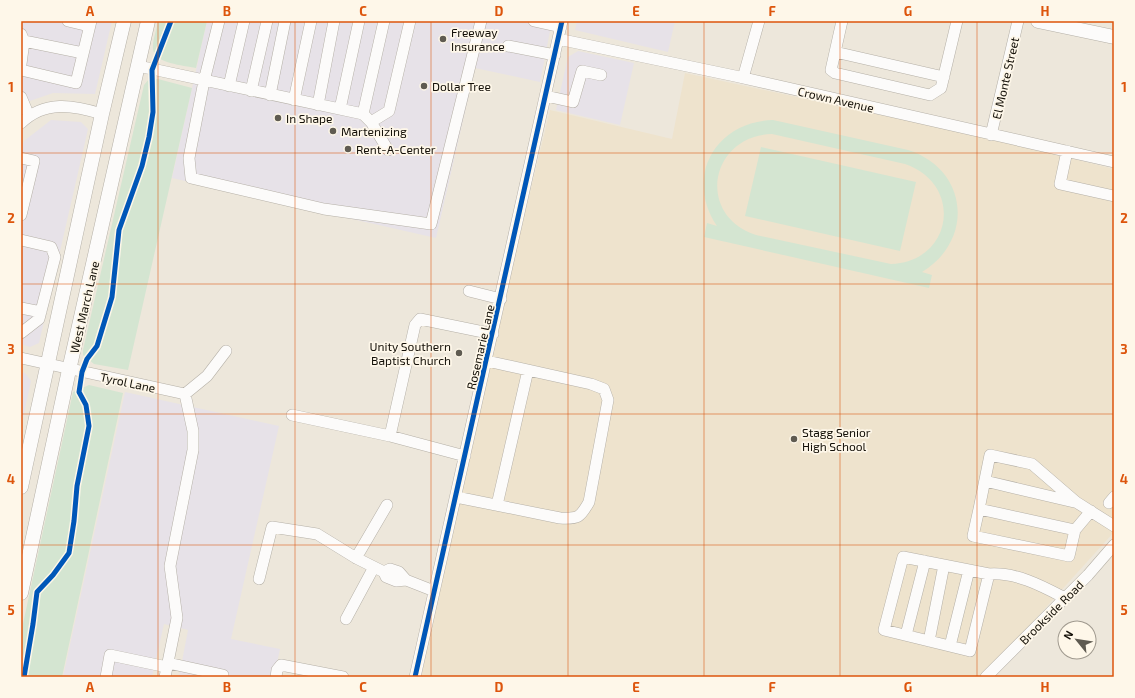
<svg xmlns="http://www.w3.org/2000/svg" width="1135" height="698" font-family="'Exo 2',sans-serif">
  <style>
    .commercial { fill: #e7e2e8 }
    .built { fill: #eee3cd }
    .green { fill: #d4e5d1; fill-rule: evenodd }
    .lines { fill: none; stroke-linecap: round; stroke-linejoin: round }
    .minor-casing { stroke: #b5b0a7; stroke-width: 12 }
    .major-casing { stroke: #b5b0a7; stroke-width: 15 }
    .minor { stroke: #fcfbfa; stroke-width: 11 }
    .major { stroke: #fcfbfa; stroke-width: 14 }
    .cycleway-casing { stroke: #fef7e9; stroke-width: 8 }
    .cycleway { stroke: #0057b8; stroke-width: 5 }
    .grid { fill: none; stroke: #dd550c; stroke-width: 1; stroke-opacity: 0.55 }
    .poi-dot { fill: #5f5b51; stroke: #fef7e9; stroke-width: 1.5 }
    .labels { text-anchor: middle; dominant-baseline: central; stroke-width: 3.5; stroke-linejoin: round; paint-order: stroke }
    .poi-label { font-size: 12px; fill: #130f07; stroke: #fef7e9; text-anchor: start }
    .street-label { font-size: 12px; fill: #130f07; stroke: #fef7e9 }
    .neatline { fill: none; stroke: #dd550c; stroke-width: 1.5 }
    .grid-label { font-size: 13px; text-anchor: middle; font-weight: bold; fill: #dd550c }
  </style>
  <rect width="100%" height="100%" fill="#ede7db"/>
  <!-- commercial -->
  <path class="commercial" d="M 21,21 L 112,21 L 95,94 L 53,93 L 24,103 L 21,106 Z
    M 207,21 L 552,21 L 540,82 L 475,68 L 436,238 L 172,178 Z
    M 577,21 L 675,21 L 668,52 L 575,30 Z
    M 578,51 L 634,63 L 620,125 L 556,110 L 568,57 Z
    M 51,120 L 81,122 L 88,129 L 39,343 L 30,347 L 21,344 L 21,152 L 24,141 Z
    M 21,372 L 25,373 L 31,381 L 21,427 Z
    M 125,392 L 279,426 L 231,639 L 280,649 L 274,677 L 179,677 L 188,630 L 164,624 L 152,677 L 63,677 Z"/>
  <!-- built -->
  <path class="built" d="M 685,73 L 993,139 L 1114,169 L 1114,532 L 983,677 L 421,677 L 493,346 L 550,110 L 672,139 Z"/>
  <!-- green -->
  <path class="green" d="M 158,21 L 207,21 L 196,68 C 183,65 155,64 153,49 C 152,41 157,29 158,21 Z
    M 149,79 L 158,79 L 192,88 L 128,370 L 94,364 L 83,355 L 83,350 L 144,85 Z
    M 773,120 L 908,150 C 968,169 975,240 922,272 L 932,275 L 929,288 L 704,237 L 707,223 L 717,226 C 684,177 715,122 773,120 ZM 772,134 L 905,164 C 964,184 953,262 891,264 L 756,235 C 696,216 709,136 772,134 Z
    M 761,147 L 916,182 L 900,251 L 745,216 Z
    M 89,385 L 123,393 L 62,677 L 21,677 L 21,633 L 73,392 Z"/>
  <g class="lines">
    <!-- minor casing -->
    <g class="minor-casing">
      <path id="minor" d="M 68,21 L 89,26
        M 219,21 L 204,81 L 189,158 L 191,178 L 324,209 L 431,224 L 481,21
        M 534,21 L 561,27
        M 842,21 L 831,70 L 835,73 L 930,95 L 941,88 L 957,21
        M 558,39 L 735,76 L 1114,162
        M 24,41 L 83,53
        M 508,46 L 555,55
        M 835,52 L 944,77
        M 21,64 L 24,41 L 21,34
        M 138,66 L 363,114 L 371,122 L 388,150
        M 21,70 L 76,83 L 91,21
        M 743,78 L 759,21
        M 229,86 L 244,21
        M 251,91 L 267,21
        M 270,95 L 285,21
        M 546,96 L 573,102 L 582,71 L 601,75
        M 21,97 L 29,116
        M 294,100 L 311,21
        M 318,105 L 334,21
        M 340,109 L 359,21
        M 363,114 L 384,21
        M 371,122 L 389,111 L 410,21
        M 21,123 C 45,100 73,105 102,114
        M 991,135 L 1018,21
        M 1067,151 L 1060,184 L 1114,196
        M 21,158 L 34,161 L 21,215
        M 21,240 L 51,247 L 55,257 L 39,319 L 21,333
        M 469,291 L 501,299
        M 21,308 L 41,312
        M 21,358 L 185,394
        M 185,394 L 207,376 L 226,351
        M 292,415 L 390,436
        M 465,456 L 390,436 L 415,325 L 420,319 L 493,334
        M 985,481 L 1074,502
        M 456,497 L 560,518 C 578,519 580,518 589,502 L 608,400 L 604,389 L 591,384 L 487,361
        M 1109,503 L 1114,497
        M 497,505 L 528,370
        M 979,509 L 990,455 L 1032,464 L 1076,502 L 1114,526
        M 1075,530 L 979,509 L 973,536 L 1069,556 L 1075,530 L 1091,511
        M 356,558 L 387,505
        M 384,572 L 390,569 L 399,572 L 406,580
        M 989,574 L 970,651 L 884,630 L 903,557 L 989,574 C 1016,572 1042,586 1065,598
        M 259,579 L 272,527 L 317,534 L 356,558 L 384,572 L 386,577 L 396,581 L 406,580 L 434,591
        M 346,619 L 374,567
        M 906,635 L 925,561
        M 929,641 L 944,565
        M 950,646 L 969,570
        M 168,663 L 223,675 L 223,677
        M 106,677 L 110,655 L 167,667
        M 165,677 L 177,618 L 170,566 L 193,450 L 193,431 L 185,394
        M 276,677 L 277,670 L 281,665 L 343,677
        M 415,677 L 562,21
        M 986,677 L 1088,575 L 1114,545"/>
    </g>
    <!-- major casing -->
    <g class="major-casing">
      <path id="major" d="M 1038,21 L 1114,37
        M 21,487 L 102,114 L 124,21
        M 21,593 L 69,370 L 148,21"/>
    </g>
    <!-- minor -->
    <use href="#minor" class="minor"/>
    <!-- major -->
    <use href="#major" class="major"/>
    <!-- cycleway casing -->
    <g class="cycleway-casing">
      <path id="cycleway" d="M 24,677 L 33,624 L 37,592 L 53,575 L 69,553 L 74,521 L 77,486 L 89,426 L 86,405 L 79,392 L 82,372 L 87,359 L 97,346 L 112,297 L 119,230 L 142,166 L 149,137 L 153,112 L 152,70 L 171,21
        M 415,677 L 562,21"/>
    </g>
    <!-- cycleway -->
    <use href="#cycleway" class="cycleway"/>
  </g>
  <!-- grid -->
  <path class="grid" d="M 158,21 L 158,677M 295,21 L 295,677M 431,21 L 431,677M 568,21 L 568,677M 704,21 L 704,677M 840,21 L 840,677M 977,21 L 977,677M 21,153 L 1114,153M 21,284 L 1114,284M 21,414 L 1114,414M 21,545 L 1114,545"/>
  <!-- markers -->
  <g class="poi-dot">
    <circle cx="443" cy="39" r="4"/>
    <circle cx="424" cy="86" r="4"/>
    <circle cx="278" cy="118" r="4"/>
    <circle cx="333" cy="131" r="4"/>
    <circle cx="348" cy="149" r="4"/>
    <circle cx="459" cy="353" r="4"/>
    <circle cx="794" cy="439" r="4"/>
  </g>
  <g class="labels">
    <!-- poi labels -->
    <g class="poi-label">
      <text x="451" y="32">Freeway<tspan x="451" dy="14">Insurance</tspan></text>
      <text x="432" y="86">Dollar Tree</text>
      <text x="286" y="118">In Shape</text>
      <text x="341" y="131">Martenizing</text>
      <text x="356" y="149">Rent-A-Center</text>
      <text x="451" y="346" text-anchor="end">Unity Southern<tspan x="451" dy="14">Baptist Church</tspan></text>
      <text x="802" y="432">Stagg Senior<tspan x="802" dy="14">High School</tspan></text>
    </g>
    <!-- street labels -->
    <g class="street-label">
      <text transform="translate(1005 78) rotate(-77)">El Monte Street</text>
      <text transform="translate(836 99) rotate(13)">Crown Avenue</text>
      <text transform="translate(84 307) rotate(-77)">West March Lane</text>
      <text transform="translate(480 347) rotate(-77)">Rosemarie Lane</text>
      <text transform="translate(128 382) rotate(12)">Tyrol Lane</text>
      <text transform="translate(1051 612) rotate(-45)">Brookside Road</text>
    </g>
  </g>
  <!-- border -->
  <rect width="1135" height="698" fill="none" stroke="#fef7e9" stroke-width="44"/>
  <!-- north arrow -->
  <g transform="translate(1077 640) rotate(300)"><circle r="19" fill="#fef7e9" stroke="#a09a8f"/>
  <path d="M0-3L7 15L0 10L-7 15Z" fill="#5f5b51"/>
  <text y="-6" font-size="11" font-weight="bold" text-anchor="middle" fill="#130f07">N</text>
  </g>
  <rect x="22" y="22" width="1091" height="654" class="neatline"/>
  <g class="grid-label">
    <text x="90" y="16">A</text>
    <text x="227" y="16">B</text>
    <text x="363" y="16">C</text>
    <text x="499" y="16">D</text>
    <text x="636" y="16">E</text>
    <text x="772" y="16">F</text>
    <text x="908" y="16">G</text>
    <text x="1045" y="16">H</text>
    <text x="11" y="92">1</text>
    <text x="1124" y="92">1</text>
    <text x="11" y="223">2</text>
    <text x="1124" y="223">2</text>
    <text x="11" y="354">3</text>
    <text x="1124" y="354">3</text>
    <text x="11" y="484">4</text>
    <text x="1124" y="484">4</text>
    <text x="11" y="615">5</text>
    <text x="1124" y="615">5</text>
    <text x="90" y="692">A</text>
    <text x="227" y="692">B</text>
    <text x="363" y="692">C</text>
    <text x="499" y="692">D</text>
    <text x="636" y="692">E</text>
    <text x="772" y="692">F</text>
    <text x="908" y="692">G</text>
    <text x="1045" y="692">H</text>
  </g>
</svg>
